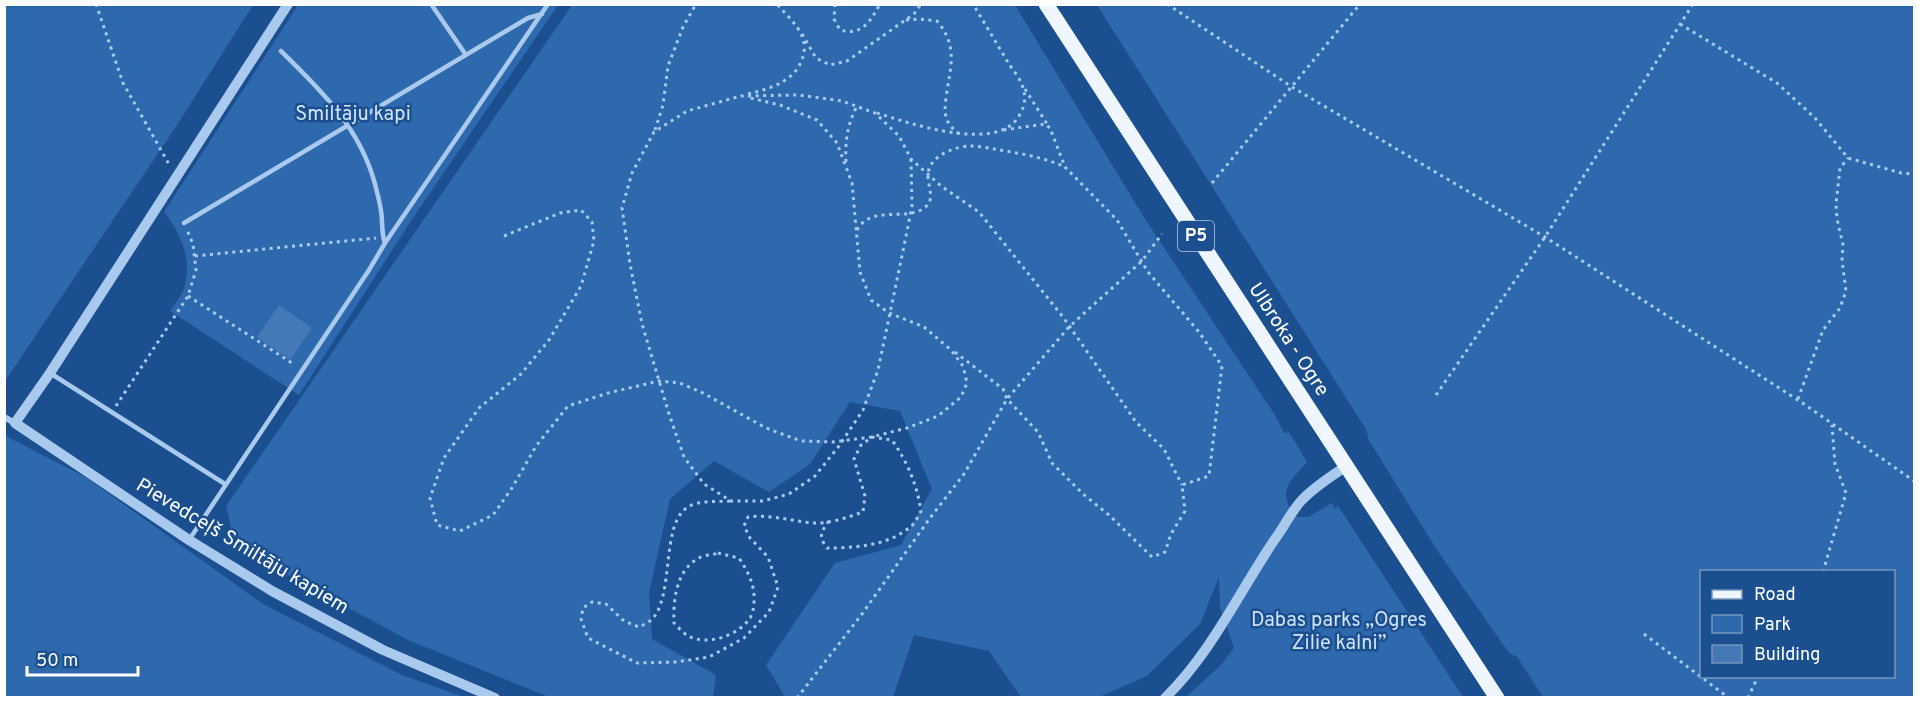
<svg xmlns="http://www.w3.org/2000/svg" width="1919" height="702" font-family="Overpass,sans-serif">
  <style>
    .green { fill: #2e69ad; fill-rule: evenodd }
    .building { fill: #4478b7 }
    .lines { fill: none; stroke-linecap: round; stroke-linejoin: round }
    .path { stroke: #a9c9ee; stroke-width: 3; stroke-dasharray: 3 4.5; stroke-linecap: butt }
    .service { stroke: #a9c9ee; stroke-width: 4.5 }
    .minor { stroke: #a9c9ee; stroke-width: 6 }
    .tertiary { stroke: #a9c9ee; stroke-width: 10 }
    .primary { stroke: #f0f6ff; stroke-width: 15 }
    .labels { text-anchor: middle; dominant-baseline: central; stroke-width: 5; stroke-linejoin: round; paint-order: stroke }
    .shield { fill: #1b4f8f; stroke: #bbcadd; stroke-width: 1.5 }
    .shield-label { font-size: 18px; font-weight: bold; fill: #fff }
    .park-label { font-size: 20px; fill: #cfe3fa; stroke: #1b4f8f }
    .street-label { font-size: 20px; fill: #fff; stroke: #1b4f8f }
  </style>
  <rect width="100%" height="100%" fill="#1b4f8f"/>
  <!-- green -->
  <path class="green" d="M 5,4 L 253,5 L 177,125 L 5,381 Z
    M 298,5 L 558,5 L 413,218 L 299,395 L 170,311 C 174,305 180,298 183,291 C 194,262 181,234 164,212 Z
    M 572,5 L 1015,5 L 1145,219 L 1275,415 L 1284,433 L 1289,432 L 1307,462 C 1289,482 1275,494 1298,517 L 1308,517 L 1332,503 L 1335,509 L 1338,506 L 1463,697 L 1186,697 L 1220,666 L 1234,648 L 1220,607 L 1219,577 L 1200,624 L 1147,676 L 1099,697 L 1021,697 L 989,651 L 914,635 L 893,697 L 785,697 L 766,665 L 835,563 L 901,545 L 932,489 L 900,411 L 850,402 L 810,464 L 769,492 L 714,461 L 670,499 L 649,593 L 652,639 L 716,675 L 713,697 L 549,697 L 408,640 L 236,547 L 226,506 Z
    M 1097,5 L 1914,5 L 1914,697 L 1543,697 L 1517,657 L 1509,653 L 1437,550 L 1368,439 L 1367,431 ZM 1702,572 L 1894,572 L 1894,676 L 1702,676 Z
    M 4,435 L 87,478 L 263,604 L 402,675 L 464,697 L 5,697 Z"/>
  <!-- building -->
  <path class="building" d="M 279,305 L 312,328 L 290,360 L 257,337 Z"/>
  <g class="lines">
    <!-- path -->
    <path class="path" d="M 96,4 L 123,83 L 170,166
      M 835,4 L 834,19 L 840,30 C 862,36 870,22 880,4
      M 1167,4 L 1292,87 L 1545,237 L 1804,404 L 1914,481
      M 906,20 L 919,19 L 937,21 C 959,47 950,68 946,98 C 945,107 944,114 948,122 C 950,126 954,130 958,133
      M 1680,24 L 1777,83 L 1815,118 L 1848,158 L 1901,173 L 1914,174
      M 802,34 L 816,58 L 830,65 L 847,61 L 914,14 L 921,4
      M 1025,89 L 1047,124
      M 748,94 C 773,88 799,80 804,52 C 805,46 804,39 801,34 C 796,23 785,14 777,4
      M 877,113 C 909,123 1000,155 1020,114 C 1025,105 1026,98 1023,88 C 1021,80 1014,71 1009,64 C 997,44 985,24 973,4
      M 655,130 L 663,105 L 668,66 L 683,27 L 696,4
      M 911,159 L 912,206 L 903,251 L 878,370 L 863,410 L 839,446 L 815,476 L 789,494 L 763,501 L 731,501 L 704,484 L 684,457 L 669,414 L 642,324 L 630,264 L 622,208 L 632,173 L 654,132 L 687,111 L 741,96 L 799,95 L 842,101 L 875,113 L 899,136 L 911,159 L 941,186 L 979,212 L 1063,317 L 1136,422 L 1164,449 L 1182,485
      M 846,162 C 845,141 847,126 857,106
      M 1212,183 L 1360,4
      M 857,230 C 870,206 901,220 921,210 C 940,200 924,184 929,169 C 934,154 957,146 971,146 C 979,146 987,148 994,149 C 1018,153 1043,157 1065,167
      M 504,236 L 560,213 L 581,210 L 592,222 L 594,241 L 581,286 L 549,340 L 521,374 L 479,408 L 444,458 L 430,498 L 437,525 L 460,531 L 493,515 L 512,488 L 536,446 L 568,406 L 608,393 L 659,381 L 680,383 L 703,393 L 766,428 L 801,441 L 832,442 L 872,437 L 907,428 L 938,416 L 961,397 L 967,383 L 963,366 L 951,350 L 924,327 L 889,313 L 871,300 L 860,272 L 852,183 L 837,143 L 817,120 L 780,105 L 746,97
      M 195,256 L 376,238
      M 188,296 L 295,365
      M 955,352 L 1003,389 L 1007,399 L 1038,432 L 1052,463 L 1083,494 L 1109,515 L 1152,557 L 1165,552 L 1171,534 L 1185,511 L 1182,485 L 1209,476 L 1222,366 L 1199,332 L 1148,272 L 1117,220 L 1065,167 L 1050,128 L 1045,124 L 1003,130
      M 1436,395 L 1545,237 L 1693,4
      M 1798,399 L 1823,330 L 1840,308 L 1846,291 L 1842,261 L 1843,245 L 1837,219 L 1836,204 L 1840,168 L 1848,158
      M 116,406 L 188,296 L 196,270 L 193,244 L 187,230
      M 730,501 C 717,502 699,500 688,507 C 660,523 675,599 651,620 C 648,623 643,625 639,627 L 624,621 L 606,604 L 592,602 L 583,608 L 581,619 L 588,638 L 637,663 L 676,662 L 709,657 L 744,638 L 769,612 L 778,587 L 768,557 L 750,538 L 744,526 L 748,517 C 770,514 791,521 813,523 C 830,524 848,517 863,512 L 865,496 L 854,459 L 861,445 L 872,437 L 892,440 C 908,463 917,485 921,511 C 918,516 915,524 910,527 C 888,546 854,548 827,548 C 818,536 821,532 829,521
      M 718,553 L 739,558 C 750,575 757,589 753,610 C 752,612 751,617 750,618 C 738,636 707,646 688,636 C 683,633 678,627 674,623 C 673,600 676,570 699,558 C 704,555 713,555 718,553 Z
      M 1823,572 L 1846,493 L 1835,464 L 1832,425
      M 1644,634 L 1729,698
      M 797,698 L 862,614 L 930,518 L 964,474 L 1007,399 L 1069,327 L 1142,261 L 1162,234
      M 1748,698 L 1758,676"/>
    <!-- service -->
    <path class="service" d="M 431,4 L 466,55
      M 184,223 L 528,18 L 542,14
      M 385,243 L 548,4
      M 50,373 L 225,484
      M 189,540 L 369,270 L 385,243 C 381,233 383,222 381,211 C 380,202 377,193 375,184 C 360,128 321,90 281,51"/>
    <!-- minor -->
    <path class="minor" d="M 4,417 L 15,423"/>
    <!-- tertiary -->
    <path class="tertiary" d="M 288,4 L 50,373 L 15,423 L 189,540 L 272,591 L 383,650 L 495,698
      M 1165,698 C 1212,652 1239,592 1275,539 C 1284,527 1291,512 1301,501 C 1314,487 1330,477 1345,467"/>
    <!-- primary -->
    <path class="primary" d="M 1046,4 L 1497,698"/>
  </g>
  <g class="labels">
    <!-- shield labels -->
    <rect class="shield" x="1178" y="221" width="36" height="30" rx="4.5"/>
    <g class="shield-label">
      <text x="1196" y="236">P5</text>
    </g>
    <!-- park labels -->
    <g class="park-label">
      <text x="353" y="115">Smiltāju kapi</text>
      <text x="1339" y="621">Dabas parks „Ogres<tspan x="1339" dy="23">Zilie kalni”</tspan></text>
    </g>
    <!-- street labels -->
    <g class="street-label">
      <text transform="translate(1288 340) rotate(57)">Ulbroka - Ogre</text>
      <text transform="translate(242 547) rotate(31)">Pievedceļš Smiltāju kapiem</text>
    </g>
  </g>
  <!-- border -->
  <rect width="1919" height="702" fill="none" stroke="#ffffff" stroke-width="12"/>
  <!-- legend -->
  <rect x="1700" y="570" width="195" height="108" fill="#1b4f8f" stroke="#7695bc" stroke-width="1.5"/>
  <rect x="1712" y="590" width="30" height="9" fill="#f0f6ff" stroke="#7695bc" stroke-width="1.5"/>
  <text x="1754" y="600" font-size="18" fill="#ffffff">Road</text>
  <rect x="1712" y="615" width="30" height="18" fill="#2e69ad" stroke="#7695bc" stroke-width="1.5"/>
  <text x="1754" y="630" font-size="18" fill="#ffffff">Park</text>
  <rect x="1712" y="645" width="30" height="18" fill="#4478b7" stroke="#7695bc" stroke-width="1.5"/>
  <text x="1754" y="660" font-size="18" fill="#ffffff">Building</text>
  <!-- scale -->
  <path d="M27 666v9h111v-9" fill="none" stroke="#ffffff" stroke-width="3"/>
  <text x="36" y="666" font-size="18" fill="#ffffff" stroke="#1b4f8f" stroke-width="4.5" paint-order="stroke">50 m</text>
</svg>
